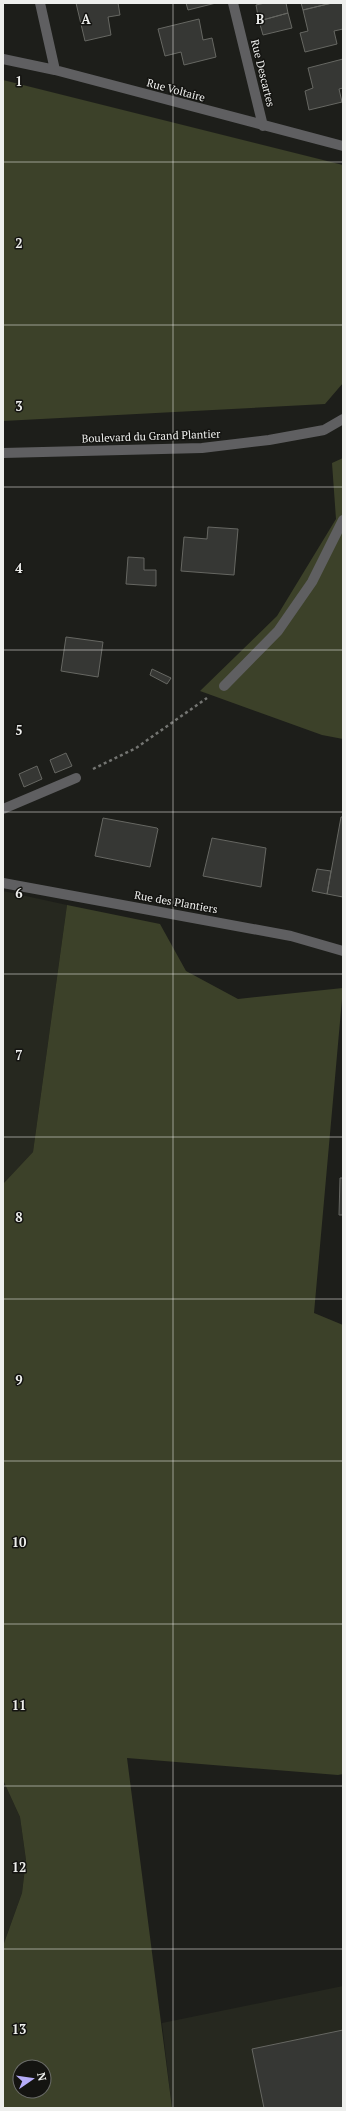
<svg xmlns="http://www.w3.org/2000/svg" width="346" height="2111" font-family="'PT Serif',serif">
  <style>
    .built { fill: #26281f }
    .green { fill: #3c4129; fill-rule: evenodd }
    .building { fill: #363734; stroke: #666762 }
    .lines { fill: none; stroke-linecap: round; stroke-linejoin: round }
    .path { stroke: #747572; stroke-width: 2.5; stroke-dasharray: 3 3; stroke-linecap: butt }
    .street { stroke: #5f5f61; stroke-width: 10 }
    .grid { fill: none; stroke: #eeefed; stroke-width: 1; stroke-opacity: 0.55 }
    .labels { text-anchor: middle; dominant-baseline: central; stroke-width: 3; stroke-linejoin: round; paint-order: stroke }
    .street-label { font-size: 11px; fill: #eeefed; stroke: #141411 }
    .grid-label { font-size: 13px; text-anchor: middle; font-weight: bold; fill: #eeefed; stroke: #141411; stroke-width: 3; stroke-linejoin: round; paint-order: stroke }
  </style>
  <rect width="100%" height="100%" fill="#1d1e1a"/>
  <!-- built -->
  <path class="built" d="M 3,891 L 67,905 L 33,1152 L 3,1184 Z
    M 3,1780 L 20,1817 L 26,1860 L 22,1893 L 3,1946 Z
    M 343,1986 L 343,2108 L 172,2108 L 162,2023 Z"/>
  <!-- green -->
  <path class="green" d="M 3,80 L 343,165 L 343,383 L 325,404 L 3,421 Z
    M 343,458 L 343,739 L 322,735 L 200,691 L 277,616 L 336,519 L 332,463 Z
    M 67,905 L 160,924 L 186,971 L 238,999 L 343,988 L 314,1313 L 343,1325 L 343,1774 L 338,1775 L 127,1758 L 172,2108 L 3,2108 L 4,2043 L 3,1946 L 22,1893 L 26,1860 L 20,1817 L 3,1780 L 3,1184 L 33,1152 ZM 20,2067 L 44,2067 L 44,2091 L 20,2091 Z"/>
  <!-- building -->
  <path class="building" d="M 76,3 L 118,3 L 120,15 L 108,17 L 111,35 L 85,41 Z
    M 186,3 L 216,3 L 188,10 Z
    M 265,3 L 286,3 L 288,13 L 259,21 L 256,5 Z
    M 301,3 L 332,3 L 303,10 Z
    M 332,3 L 343,3 L 343,29 L 334,31 L 337,44 L 305,52 L 300,33 L 308,31 L 303,10 Z
    M 288,13 L 292,28 L 263,35 L 259,21 Z
    M 199,19 L 203,40 L 212,38 L 216,57 L 184,65 L 181,52 L 165,56 L 158,29 Z
    M 343,59 L 343,88 L 339,89 L 342,102 L 309,110 L 305,91 L 313,88 L 308,68 Z
    M 208,527 L 238,529 L 234,575 L 181,571 L 184,537 L 207,539 Z
    M 128,557 L 144,558 L 144,570 L 156,570 L 156,586 L 126,584 Z
    M 66,637 L 103,642 L 98,677 L 61,671 Z
    M 152,669 L 171,678 L 167,684 L 150,675 Z
    M 66,753 L 72,766 L 55,773 L 50,760 Z
    M 37,766 L 42,779 L 24,787 L 19,774 Z
    M 341,817 L 343,817 L 343,897 L 327,894 Z
    M 103,818 L 157,828 L 158,829 L 150,867 L 95,856 Z
    M 212,838 L 266,848 L 261,887 L 203,876 Z
    M 317,869 L 331,871 L 327,894 L 312,891 Z
    M 340,1178 L 343,1178 L 343,1215 L 339,1215 Z
    M 343,2030 L 343,2108 L 264,2108 L 252,2049 Z"/>
  <g class="lines">
    <!-- path -->
    <path class="path" d="M 93,769 L 136,748 L 207,698"/>
    <!-- street -->
    <path class="street" d="M 40,3 L 55,70
      M 233,3 L 263,126
      M 3,59 L 55,70 L 343,146
      M 3,453 L 202,448 L 269,440 L 324,430 L 343,419
      M 224,686 L 278,631 L 312,582 L 343,520
      M 3,809 L 76,778
      M 3,883 L 291,936 L 343,951"/>
  </g>
  <!-- grid -->
  <path class="grid" d="M 173,3 L 173,2108M 3,162 L 343,162M 3,325 L 343,325M 3,487 L 343,487M 3,650 L 343,650M 3,812 L 343,812M 3,974 L 343,974M 3,1137 L 343,1137M 3,1299 L 343,1299M 3,1461 L 343,1461M 3,1624 L 343,1624M 3,1786 L 343,1786M 3,1949 L 343,1949"/>
  <g class="labels">
    <!-- street labels -->
    <g class="street-label">
      <text transform="translate(263 73) rotate(76)">Rue Descartes</text>
      <text transform="translate(176 90) rotate(15)">Rue Voltaire</text>
      <text transform="translate(151 436) rotate(-2)">Boulevard du Grand Plantier</text>
      <text transform="translate(176 902) rotate(10)">Rue des Plantiers</text>
    </g>
  </g>
  <g class="grid-label">
    <text x="86" y="24">A</text>
    <text x="260" y="24">B</text>
    <text x="19" y="86">1</text>
    <text x="19" y="248">2</text>
    <text x="19" y="411">3</text>
    <text x="19" y="573">4</text>
    <text x="19" y="735">5</text>
    <text x="19" y="898">6</text>
    <text x="19" y="1060">7</text>
    <text x="19" y="1222">8</text>
    <text x="19" y="1385">9</text>
    <text x="19" y="1547">10</text>
    <text x="19" y="1710">11</text>
    <text x="19" y="1872">12</text>
    <text x="19" y="2034">13</text>
  </g>
  <!-- border -->
  <rect width="346" height="2111" fill="none" stroke="#eeefed" stroke-width="8"/>
  <!-- north arrow -->
  <g transform="translate(32 2079) rotate(77)"><circle r="19" fill="#141411" stroke="#6b6c69"/>
  <path d="M0-3L7 15L0 10L-7 15Z" fill="#b5acf8"/>
  <text y="-6" font-size="11" font-weight="bold" text-anchor="middle" fill="#eeefed">N</text>
  </g>
</svg>
